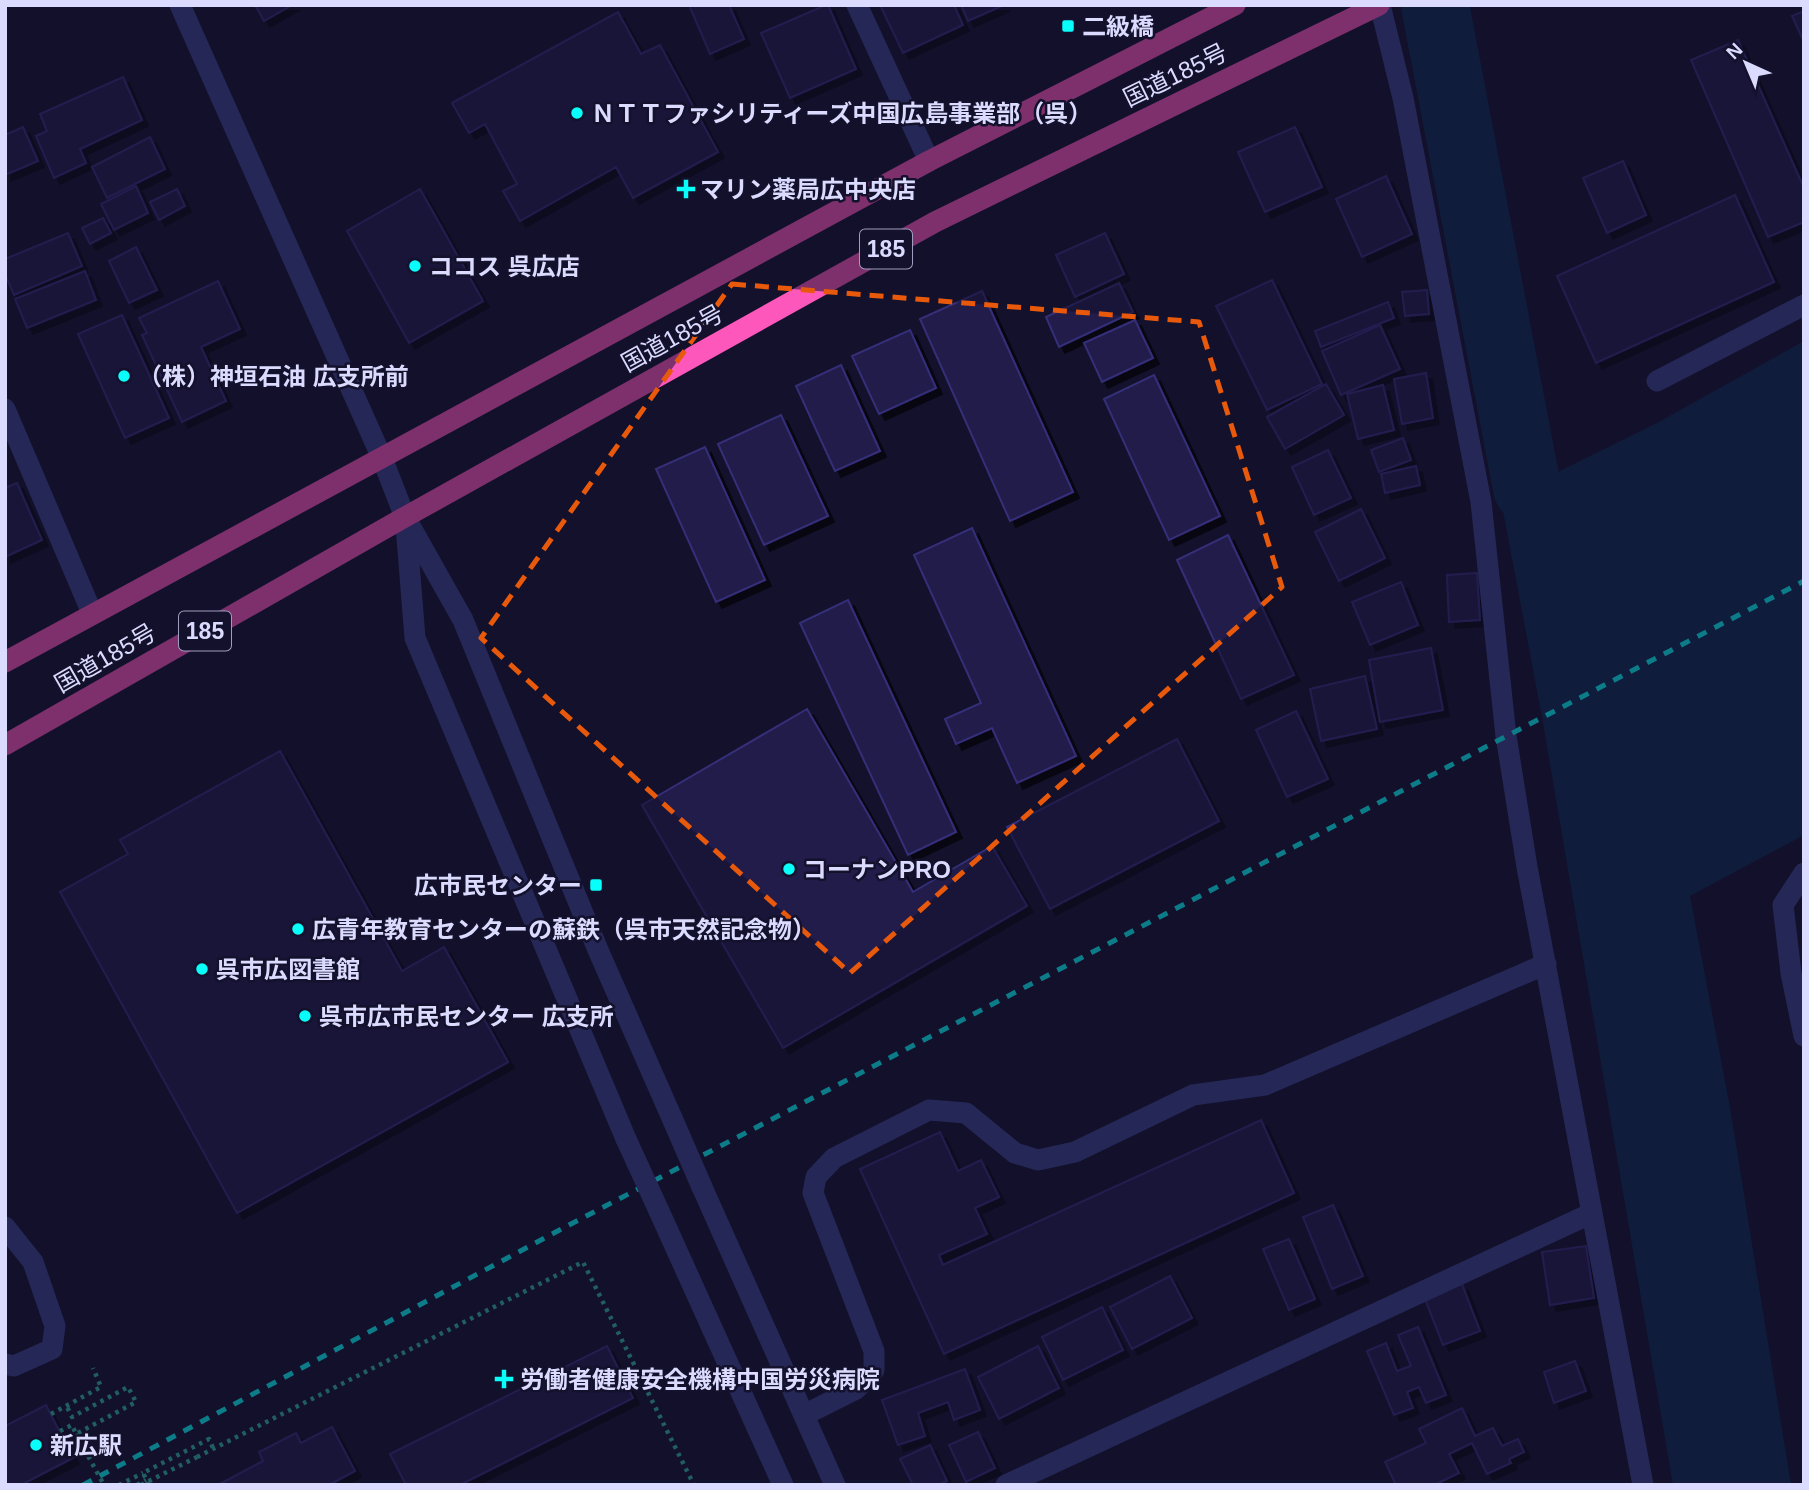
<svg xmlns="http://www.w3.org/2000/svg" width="1809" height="1490" font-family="Helvetica,'Noto Sans JP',sans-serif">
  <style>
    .water { fill: #0d2c4e }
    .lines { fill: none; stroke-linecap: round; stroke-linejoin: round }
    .river { stroke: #0d2c4e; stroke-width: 68 }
    .building { fill: #211d4c; stroke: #352f78; stroke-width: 2; filter: url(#shadow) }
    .path { stroke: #31bda4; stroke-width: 4.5; stroke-dasharray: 3.5 5; stroke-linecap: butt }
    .minor { stroke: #3d438a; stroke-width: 21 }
    .highway { stroke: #fe57bb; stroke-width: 21 }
    .rail { stroke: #08fefa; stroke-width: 5; stroke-dasharray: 10 9; stroke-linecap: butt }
    .path-bridge { stroke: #31bda4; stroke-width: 4.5; stroke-dasharray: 3.5 5; stroke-linecap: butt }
    .minor-bridge { stroke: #3d438a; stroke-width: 21 }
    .marked { fill: none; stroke: #e8590c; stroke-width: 5; stroke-dasharray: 14 9; stroke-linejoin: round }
    .poi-dot { fill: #08fefa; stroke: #13112b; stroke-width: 2.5 }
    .labels { text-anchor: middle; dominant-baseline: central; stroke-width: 5; stroke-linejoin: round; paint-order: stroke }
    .shield { fill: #13112b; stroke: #9f9ebf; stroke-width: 2 }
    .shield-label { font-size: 23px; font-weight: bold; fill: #dbdbff }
    .poi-label { font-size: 24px; font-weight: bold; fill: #dbdbff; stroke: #13112b; text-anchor: start }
    .street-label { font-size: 24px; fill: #dbdbff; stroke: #13112b }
  </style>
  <defs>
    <filter id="shadow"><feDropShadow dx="6" dy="6" stdDeviation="0" flood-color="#0009"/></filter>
  </defs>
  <rect width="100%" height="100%" fill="#13112b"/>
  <!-- water -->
  <path class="water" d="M 1804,341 L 1804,835 L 1690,896 L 1730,1108 L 1791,1485 L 1673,1485 L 1542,717 L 1501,500 L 1657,423 Z"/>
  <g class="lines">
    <!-- river -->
    <path class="river" d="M 1435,5 L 1527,488"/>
  </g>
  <!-- building -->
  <path class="building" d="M 255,5 L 292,5 L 264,21 Z
    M 689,5 L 729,5 L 744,39 L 710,54 Z
    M 826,5 L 828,5 L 856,69 L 790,98 L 761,33 Z
    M 880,5 L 954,5 L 963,25 L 903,53 Z
    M 961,5 L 1004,5 L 968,21 Z
    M 1804,11 L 1804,42 L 1792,16 Z
    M 618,12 L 641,54 L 660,45 L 718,152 L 633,198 L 616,167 L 520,221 L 503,191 L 517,184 L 485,124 L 469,133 L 452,103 Z
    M 1738,40 L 1804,188 L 1804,222 L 1768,237 L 1691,60 Z
    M 123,77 L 142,120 L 80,149 L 86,163 L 54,178 L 36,136 L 47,131 L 40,114 Z
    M 23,127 L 38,161 L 5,175 L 5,135 Z
    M 1295,127 L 1322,187 L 1265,212 L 1238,152 Z
    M 150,137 L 165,169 L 107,198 L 92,167 Z
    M 1623,161 L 1646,215 L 1607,233 L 1583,178 Z
    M 1386,176 L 1412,234 L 1362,257 L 1336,199 Z
    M 136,186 L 148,213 L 114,230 L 101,204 Z
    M 177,189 L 185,206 L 159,220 L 150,202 Z
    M 420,189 L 483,301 L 409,343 L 347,231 Z
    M 1735,195 L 1774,282 L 1596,363 L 1557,276 Z
    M 103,218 L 111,233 L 90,244 L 82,228 Z
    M 68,233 L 82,266 L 14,295 L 5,274 L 5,259 Z
    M 1105,233 L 1124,274 L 1075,297 L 1056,255 Z
    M 136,247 L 157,290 L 129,303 L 109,261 Z
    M 85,271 L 96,300 L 27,328 L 15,299 Z
    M 1272,280 L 1322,384 L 1267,410 L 1216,306 Z
    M 218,281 L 240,329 L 201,347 L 226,401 L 182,422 L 142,335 L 147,333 L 139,318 Z
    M 1119,283 L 1133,312 L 1059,347 L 1046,317 Z
    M 1427,290 L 1429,314 L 1405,316 L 1402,292 Z
    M 982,291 L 1073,492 L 1010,521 L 920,319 Z
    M 1388,302 L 1394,318 L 1321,347 L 1315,331 Z
    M 122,315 L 169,418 L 125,438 L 78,334 Z
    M 1135,320 L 1153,358 L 1102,382 L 1084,343 Z
    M 1380,325 L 1400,369 L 1341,395 L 1322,351 Z
    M 910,330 L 936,388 L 879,414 L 852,356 Z
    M 841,365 L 880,451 L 835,471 L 796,386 Z
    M 1426,373 L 1433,418 L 1402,424 L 1394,379 Z
    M 1154,375 L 1220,516 L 1169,540 L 1104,399 Z
    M 1326,384 L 1344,415 L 1285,449 L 1267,417 Z
    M 1383,385 L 1394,430 L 1358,439 L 1347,394 Z
    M 781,415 L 828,516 L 764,545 L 718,444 Z
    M 1403,438 L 1411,460 L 1379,472 L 1371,450 Z
    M 705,447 L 765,580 L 716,602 L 656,469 Z
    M 1328,450 L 1351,498 L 1314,515 L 1292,467 Z
    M 1416,466 L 1420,485 L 1385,493 L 1381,474 Z
    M 17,483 L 42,540 L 5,557 L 5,488 Z
    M 1361,509 L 1385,558 L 1339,581 L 1315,532 Z
    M 972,528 L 1076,756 L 1017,783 L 992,728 L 956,744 L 945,719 L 981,703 L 914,555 Z
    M 1228,535 L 1294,675 L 1241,699 L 1177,560 Z
    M 1477,573 L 1480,620 L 1449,622 L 1447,575 Z
    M 1401,582 L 1418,625 L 1370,645 L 1352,602 Z
    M 848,600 L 956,832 L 908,855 L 800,623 Z
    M 1431,648 L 1443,710 L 1380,722 L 1369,660 Z
    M 1365,676 L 1377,729 L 1321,741 L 1310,689 Z
    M 807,709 L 913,892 L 992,846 L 1027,906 L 783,1048 L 642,805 Z
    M 1296,711 L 1328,779 L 1287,797 L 1256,730 Z
    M 1177,739 L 1219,821 L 1050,909 L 1007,827 Z
    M 280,751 L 402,971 L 444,947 L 508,1062 L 237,1213 L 60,892 L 128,854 L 120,840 Z
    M 1261,1120 L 1294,1193 L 944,1354 L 860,1169 L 940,1132 L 958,1171 L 981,1160 L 999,1197 L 975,1208 L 987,1234 L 939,1255 L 943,1265 Z
    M 1333,1205 L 1363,1276 L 1332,1289 L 1303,1217 Z
    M 1289,1239 L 1315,1299 L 1289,1310 L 1263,1249 Z
    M 1586,1246 L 1594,1298 L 1550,1305 L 1542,1252 Z
    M 1170,1276 L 1192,1318 L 1132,1349 L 1110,1307 Z
    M 1462,1284 L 1480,1331 L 1443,1345 L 1425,1299 Z
    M 1102,1307 L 1123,1350 L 1063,1380 L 1042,1337 Z
    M 1418,1327 L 1446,1395 L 1426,1403 L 1419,1387 L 1407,1392 L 1413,1408 L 1394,1415 L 1367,1351 L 1386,1343 L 1397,1371 L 1411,1366 L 1398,1335 Z
    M 607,1346 L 633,1398 L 460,1485 L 406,1485 L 390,1454 Z
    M 1038,1346 L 1059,1388 L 999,1419 L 978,1377 Z
    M 1575,1361 L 1586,1391 L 1554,1403 L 1544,1372 Z
    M 965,1369 L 980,1410 L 954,1420 L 948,1402 L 918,1413 L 925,1436 L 898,1445 L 882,1400 Z
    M 46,1405 L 73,1458 L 21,1485 L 5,1485 L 5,1426 Z
    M 1462,1408 L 1475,1436 L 1493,1428 L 1502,1446 L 1518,1439 L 1524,1452 L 1509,1459 L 1511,1463 L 1487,1474 L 1472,1443 L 1449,1454 L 1459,1473 L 1434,1485 L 1396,1485 L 1385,1462 L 1426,1443 L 1419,1429 Z
    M 332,1427 L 355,1471 L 329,1485 L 218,1485 L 263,1461 L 259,1452 L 296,1433 L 301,1443 Z
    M 978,1432 L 995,1468 L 966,1482 L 949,1445 Z
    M 930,1445 L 947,1481 L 938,1485 L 913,1485 L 900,1459 Z"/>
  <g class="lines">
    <!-- path -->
    <path class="path" d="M 51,1414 L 101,1387 L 93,1368
      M 60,1431 L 72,1425 L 76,1434 L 136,1402 L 128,1387 L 72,1417 L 66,1405
      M 197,1457 L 583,1262 L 694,1485
      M 119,1485 L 143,1473
      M 137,1485 L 146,1480
      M 149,1485 L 143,1473 L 209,1439 L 213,1448"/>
    <!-- minor -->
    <path class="minor" d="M 180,5 L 382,458 L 405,517 L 463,620 L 598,950 L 672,1118
      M 857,5 L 929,161
      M 1380,5 L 1403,98 L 1481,502 L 1506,736 L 1527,867 L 1643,1485
      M 1657,381 L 1804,305
      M 5,409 L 92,613
      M 406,526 L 415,638 L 626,1139
      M 1804,873 L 1783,905 L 1791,973 L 1804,1036
      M 702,1187 L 835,1485
      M 659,1211 L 783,1485
      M 5,1227 L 33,1262 L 55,1326 L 52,1349 L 14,1366 L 5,1364
      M 804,1415 L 856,1389 L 874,1370 L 874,1351 L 813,1193 L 816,1177 L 834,1158 L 929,1110 L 966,1113 L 1015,1153 L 1038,1160 L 1075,1152 L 1193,1095 L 1265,1085 L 1546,964
      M 1006,1485 L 1592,1213"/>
    <!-- highway -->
    <path class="highway" d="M 5,662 L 929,161 L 1235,5
      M 5,745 L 405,517 L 935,222 L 1379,5"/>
    <!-- rail -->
    <path class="rail" d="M 83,1485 L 569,1225 L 1804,581"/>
    <!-- path-bridge -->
    <path class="path-bridge" d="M 76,1434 L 104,1485
      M 141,1485 L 197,1457"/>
    <!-- minor-bridge -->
    <path class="minor-bridge" d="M 672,1118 L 702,1187
      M 626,1139 L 659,1211"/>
  </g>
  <!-- marked area -->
  <path d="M0 0H1809V1490H0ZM 732,284 L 1199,322 L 1282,587 L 850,973 L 481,638 Z" fill="#13112b" fill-opacity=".55" fill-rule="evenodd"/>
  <path class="marked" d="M 732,284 L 1199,322 L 1282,587 L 850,973 L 481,638 Z"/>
  <!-- markers -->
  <g class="poi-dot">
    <rect x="1061" y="19" width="14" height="14" rx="3.5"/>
    <circle cx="577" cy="113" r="7"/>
    <path d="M682.5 178.5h7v7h7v7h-7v7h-7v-7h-7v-7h7z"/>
    <circle cx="415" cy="266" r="7"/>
    <circle cx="124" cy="376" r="7"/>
    <circle cx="789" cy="869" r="7"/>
    <rect x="589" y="878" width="14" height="14" rx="3.5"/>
    <circle cx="298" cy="929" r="7"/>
    <circle cx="202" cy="969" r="7"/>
    <circle cx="305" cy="1016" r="7"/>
    <path d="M500.5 1368.5h7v7h7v7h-7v7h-7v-7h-7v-7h7z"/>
    <circle cx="36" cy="1445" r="7"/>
  </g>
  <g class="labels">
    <!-- shield labels -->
    <g class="shield">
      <rect x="860" y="229.5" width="52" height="39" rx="5"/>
      <rect x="179" y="611.5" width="52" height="39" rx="5"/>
    </g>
    <g class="shield-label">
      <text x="886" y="249">185</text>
      <text x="205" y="631">185</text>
    </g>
    <!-- poi labels -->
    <g class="poi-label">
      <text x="1082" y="26">二級橋</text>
      <text x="591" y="113">ＮＴＴファシリティーズ中国広島事業部（呉）</text>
      <text x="700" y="189">マリン薬局広中央店</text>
      <text x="429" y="266">ココス 呉広店</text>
      <text x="138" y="376">（株）神垣石油 広支所前</text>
      <text x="803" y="869">コーナンPRO</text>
      <text x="582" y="885" text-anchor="end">広市民センター</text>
      <text x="312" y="929">広青年教育センターの蘇鉄（呉市天然記念物）</text>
      <text x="216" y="969">呉市広図書館</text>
      <text x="319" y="1016">呉市広市民センター 広支所</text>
      <text x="520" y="1379">労働者健康安全機構中国労災病院</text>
      <text x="50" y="1445">新広駅</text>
    </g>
    <!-- street labels -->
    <g class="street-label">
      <text transform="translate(1175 75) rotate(-26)">国道185号</text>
      <text transform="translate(672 338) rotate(-29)">国道185号</text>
      <text transform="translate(105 658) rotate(-30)">国道185号</text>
    </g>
  </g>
  <!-- border -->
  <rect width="1809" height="1490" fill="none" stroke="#dbdbff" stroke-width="14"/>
  <!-- north arrow -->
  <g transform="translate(1746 63) rotate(316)" stroke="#13112b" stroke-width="5" paint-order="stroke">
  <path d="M0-5L12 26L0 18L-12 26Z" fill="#dbdbff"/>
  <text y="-10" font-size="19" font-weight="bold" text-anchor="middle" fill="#dbdbff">N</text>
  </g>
</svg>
